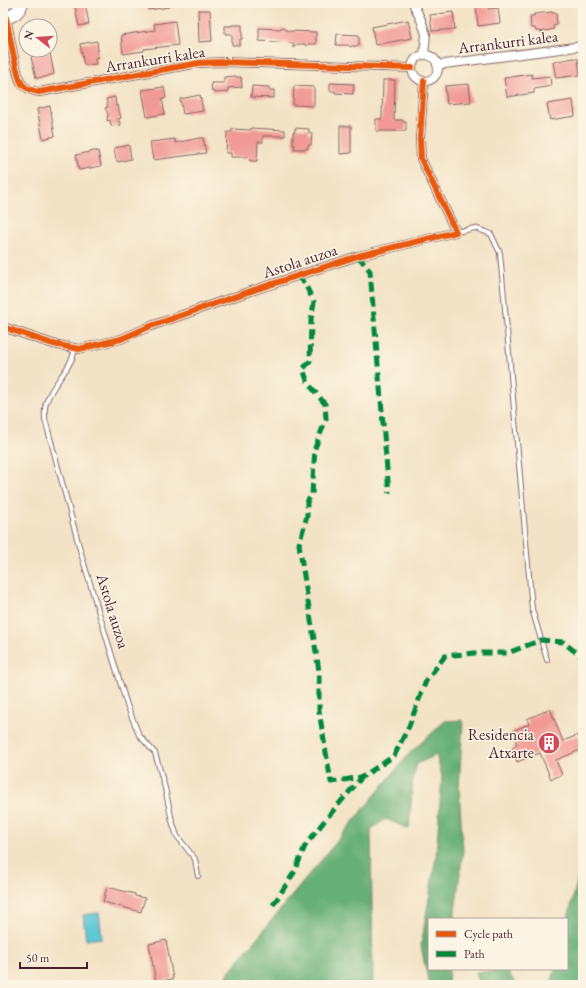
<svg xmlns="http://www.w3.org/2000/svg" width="586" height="988" font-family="'EB Garamond',serif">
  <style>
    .forest { fill: #66af76; stroke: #586750 }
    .water { fill: #5dc8d6; stroke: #547480 }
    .building { fill: #f19a95 }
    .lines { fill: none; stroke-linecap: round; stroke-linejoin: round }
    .lane-casing { stroke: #856461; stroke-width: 6 }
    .street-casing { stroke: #856461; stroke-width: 10 }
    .primary-casing { stroke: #856461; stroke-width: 14 }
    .lane { stroke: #fff; stroke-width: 4 }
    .street { stroke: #fff; stroke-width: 8 }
    .primary { stroke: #fff; stroke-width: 12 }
    .quiet { stroke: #00873e; stroke-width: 5; stroke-dasharray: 10 5; stroke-linecap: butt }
    .cycleway-casing { stroke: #fcf5e5; stroke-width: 8 }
    .cycleway { stroke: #e8590c; stroke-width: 6 }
    .labels { text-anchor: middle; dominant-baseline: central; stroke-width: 3; stroke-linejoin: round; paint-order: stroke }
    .street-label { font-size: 16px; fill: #4a1f2b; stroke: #fcf5e5 }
    .poi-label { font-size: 16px; fill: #4a1f2b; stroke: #fcf5e5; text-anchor: end }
  </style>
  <rect width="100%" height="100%" fill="#fcf5e5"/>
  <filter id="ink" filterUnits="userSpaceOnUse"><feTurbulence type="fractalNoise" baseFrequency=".025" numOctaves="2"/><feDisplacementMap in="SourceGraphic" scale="8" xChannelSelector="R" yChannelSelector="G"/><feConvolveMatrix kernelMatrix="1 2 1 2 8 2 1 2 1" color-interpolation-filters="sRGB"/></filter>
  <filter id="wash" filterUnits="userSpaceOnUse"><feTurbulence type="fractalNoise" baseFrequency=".012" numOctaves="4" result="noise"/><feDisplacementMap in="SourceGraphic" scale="16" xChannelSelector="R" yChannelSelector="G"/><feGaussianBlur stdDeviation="0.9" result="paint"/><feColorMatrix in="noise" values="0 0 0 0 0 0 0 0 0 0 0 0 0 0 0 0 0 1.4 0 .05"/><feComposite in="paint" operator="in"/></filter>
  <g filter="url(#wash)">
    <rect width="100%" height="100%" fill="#f3e3c6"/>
    <!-- forest -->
    <path class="forest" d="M 463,720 L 459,788 L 463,851 L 454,919 L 429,919 L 429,969 L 449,969 L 448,985 L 429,985 L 421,946 L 436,857 L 442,776 L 436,755 L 417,764 L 413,777 L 409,829 L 386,819 L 371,829 L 373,985 L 225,985 L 228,973 L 409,754 L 445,721 Z
      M 583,858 L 583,985 L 551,985 L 555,969 L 567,969 L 567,922 Z
      M 507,971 L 516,985 L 480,985 L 476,972 Z"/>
    <!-- water -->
    <path class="water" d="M 99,913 L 102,938 L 86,940 L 83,915 Z"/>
    <g id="blocks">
      <!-- building -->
      <path class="building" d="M 74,3 L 85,3 L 89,24 L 79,26 Z
        M 147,3 L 169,3 L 169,7 L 148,10 Z
        M 488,6 L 488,9 L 498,8 L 500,23 L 478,26 L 476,7 Z
        M 198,10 L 210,10 L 212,41 L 199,42 Z
        M 453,12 L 455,29 L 432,31 L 430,15 Z
        M 552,12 L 552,13 L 556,13 L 557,25 L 553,26 L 554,29 L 540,32 L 540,31 L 536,31 L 535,28 L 531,28 L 530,16 L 534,16 L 534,14 Z
        M 408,20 L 412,38 L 375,45 L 372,27 Z
        M 175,21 L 178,45 L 144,49 L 144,51 L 123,54 L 121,35 L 155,30 L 154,24 Z
        M 232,25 L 242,25 L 242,39 L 240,39 L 240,45 L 232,45 L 232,34 L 225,34 L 225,26 L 232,26 Z
        M 282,27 L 288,31 L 316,32 L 316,44 L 309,44 L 306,46 L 305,44 L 298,44 L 293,48 L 293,43 L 259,41 L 259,28 L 280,29 Z
        M 337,34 L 359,35 L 359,46 L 352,46 L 350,47 L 348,45 L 336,45 Z
        M 97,41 L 98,51 L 97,51 L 98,57 L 95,58 L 96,64 L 84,65 L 80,44 Z
        M 50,53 L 54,74 L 45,77 L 36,78 L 31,57 L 40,54 Z
        M 574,58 L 578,59 L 580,75 L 556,78 L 553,62 Z
        M 532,74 L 532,78 L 550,76 L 551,86 L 534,89 L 534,93 L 507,97 L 504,78 Z
        M 236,76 L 236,77 L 241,77 L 242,87 L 228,88 L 228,92 L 214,93 L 213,91 L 212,92 L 211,83 L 224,83 L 224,77 Z
        M 383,80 L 395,80 L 394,120 L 403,120 L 403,122 L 406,122 L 406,131 L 376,131 L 376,119 L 382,119 Z
        M 330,83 L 354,84 L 353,94 L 335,93 L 335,91 L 330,91 Z
        M 469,84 L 471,102 L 447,104 L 445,86 Z
        M 252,86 L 269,87 L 269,90 L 274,90 L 274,98 L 251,97 Z
        M 294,86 L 314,87 L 314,106 L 293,105 Z
        M 164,87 L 166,98 L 162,99 L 165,114 L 147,117 L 142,90 Z
        M 200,95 L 203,111 L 183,114 L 180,99 Z
        M 115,97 L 116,106 L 118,106 L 121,118 L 118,119 L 121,125 L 111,126 L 110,120 L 107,121 L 108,114 L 105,108 L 108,107 L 106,99 Z
        M 573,100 L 575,116 L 550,120 L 547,104 Z
        M 50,106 L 55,136 L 43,139 L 37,109 Z
        M 340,126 L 351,126 L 351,153 L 340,154 Z
        M 251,128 L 285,130 L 285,136 L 263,136 L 263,142 L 258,142 L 257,161 L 250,161 L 249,157 L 231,157 L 231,153 L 226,153 L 227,132 L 232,132 L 232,129 L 251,130 Z
        M 295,128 L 309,129 L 309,133 L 312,133 L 311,145 L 308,145 L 308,149 L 294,149 L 295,145 L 293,145 L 293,132 L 295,132 Z
        M 199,138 L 203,138 L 206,153 L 153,160 L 150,142 L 175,139 L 175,143 Z
        M 129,145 L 131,159 L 118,162 L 116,160 L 114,148 Z
        M 94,151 L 98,151 L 101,166 L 79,170 L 76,155 Z
        M 550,709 L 563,741 L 578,735 L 583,747 L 583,749 L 556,760 L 562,775 L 551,779 L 540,753 L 517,762 L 512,749 L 517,744 L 512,731 L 529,724 L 527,719 Z
        M 107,887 L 135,894 L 135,896 L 145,898 L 141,912 L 103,902 Z
        M 166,940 L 173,979 L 156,982 L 149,944 Z"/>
    </g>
  </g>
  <g filter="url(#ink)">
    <use href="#blocks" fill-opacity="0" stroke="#856461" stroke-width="1"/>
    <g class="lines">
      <!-- lane casing -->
      <g class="lane-casing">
        <path id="lane" d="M 456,232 L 475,228 L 491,234 L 500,253 L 532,609 L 547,660
          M 75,348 C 72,369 52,383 46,403 C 44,408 45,414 45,419 L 82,557 L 127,705 L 139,735 L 155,753 L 165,788 L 172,821 L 177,836 L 195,859 L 198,876"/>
      </g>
      <!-- street casing -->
      <g class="street-casing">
        <path id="street" d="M 413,3 L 421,20 L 426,34 L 424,55
          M 6,18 C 9,30 16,77 22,84 C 26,89 33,91 39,92 L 199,63 L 225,62 L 412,68
          M412 68a13 13 0 1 1 26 0a13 13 0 1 1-26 0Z
          M 437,65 L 583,46
          M 3,327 L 53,344 L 79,349 L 121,339 L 151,326 L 245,293 L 358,256 L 456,232 L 421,159 L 420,138 L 424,81"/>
      </g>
      <!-- primary casing -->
      <g class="primary-casing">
        <path id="primary" d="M 3,18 C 12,17 19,12 22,3"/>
      </g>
      <!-- lane -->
      <use href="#lane" class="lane"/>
      <!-- street -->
      <use href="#street" class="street"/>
      <!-- primary -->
      <use href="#primary" class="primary"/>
      <!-- quiet -->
      <path class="quiet" d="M 358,256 L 370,271 L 389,493
        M 297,276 L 305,284 L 314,302 L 311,320 L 310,361 L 303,369 L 308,383 L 325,404 L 326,419 L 315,448 L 312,494 L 307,502 L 307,516 L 299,544 L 319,671 L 319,711 L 331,782 L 362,777
        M 273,905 L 295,871 L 305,846 L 325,820 L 362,777 L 394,756 L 409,726 L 426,681 L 445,656 L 475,653 L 508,653 L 541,640 L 563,642 L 583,658"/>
      <!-- cycleway casing -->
      <g class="cycleway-casing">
        <path id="cycleway" d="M 6,18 C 9,30 16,77 22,84 C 26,89 33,91 39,92 L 199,63 L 225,62 L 412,68
          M 3,327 L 53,344 L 79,349 L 121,339 L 151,326 L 245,293 L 358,256 L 456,232 L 421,159 L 420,138 L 424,81"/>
      </g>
      <!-- cycleway -->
      <use href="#cycleway" class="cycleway"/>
    </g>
  </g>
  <!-- icons -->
  <defs>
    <g id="building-disc" transform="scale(1.15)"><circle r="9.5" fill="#d1495b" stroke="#fcf5e5"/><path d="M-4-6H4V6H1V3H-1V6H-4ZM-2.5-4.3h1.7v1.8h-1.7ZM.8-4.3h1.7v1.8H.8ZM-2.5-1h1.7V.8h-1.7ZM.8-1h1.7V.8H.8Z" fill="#fff"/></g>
  </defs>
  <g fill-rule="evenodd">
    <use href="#building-disc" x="549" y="743"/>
  </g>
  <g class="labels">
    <!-- street labels -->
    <g class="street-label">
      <text transform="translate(508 42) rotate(-7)">Arrankurri kalea</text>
      <text transform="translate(155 59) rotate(-9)">Arrankurri kalea</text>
      <text transform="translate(300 261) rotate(-18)">Astola auzoa</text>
      <text transform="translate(113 611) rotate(73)">Astola auzoa</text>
    </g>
    <!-- poi labels -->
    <g class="poi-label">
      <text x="534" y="734">Residencia<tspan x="534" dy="18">Atxarte</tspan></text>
    </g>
  </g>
  <!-- margin -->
  <rect width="586" height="988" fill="none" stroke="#fcf5e5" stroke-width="16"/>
  <!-- legend -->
  <rect x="428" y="918" width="140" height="52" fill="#fcf5e5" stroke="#b59f9b"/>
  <rect x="436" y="931" width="20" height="6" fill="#e8590c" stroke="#b59f9b"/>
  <text x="464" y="938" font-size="12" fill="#4a1f2b">Cycle path</text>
  <rect x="436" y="951" width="20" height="6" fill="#00873e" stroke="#b59f9b"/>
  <text x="464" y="958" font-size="12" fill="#4a1f2b">Path</text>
  <!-- north arrow -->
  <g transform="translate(38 38) rotate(287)"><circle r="19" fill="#fcf5e5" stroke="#b59f9b"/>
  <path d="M0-3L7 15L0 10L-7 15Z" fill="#d1495b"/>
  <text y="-6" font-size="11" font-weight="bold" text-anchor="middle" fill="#4a1f2b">N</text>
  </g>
  <!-- scale -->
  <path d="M20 962v6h67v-6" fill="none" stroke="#4a1f2b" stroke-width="2"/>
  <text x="26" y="962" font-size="12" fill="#4a1f2b" stroke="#fcf5e5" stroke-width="3" paint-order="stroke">50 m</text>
</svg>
